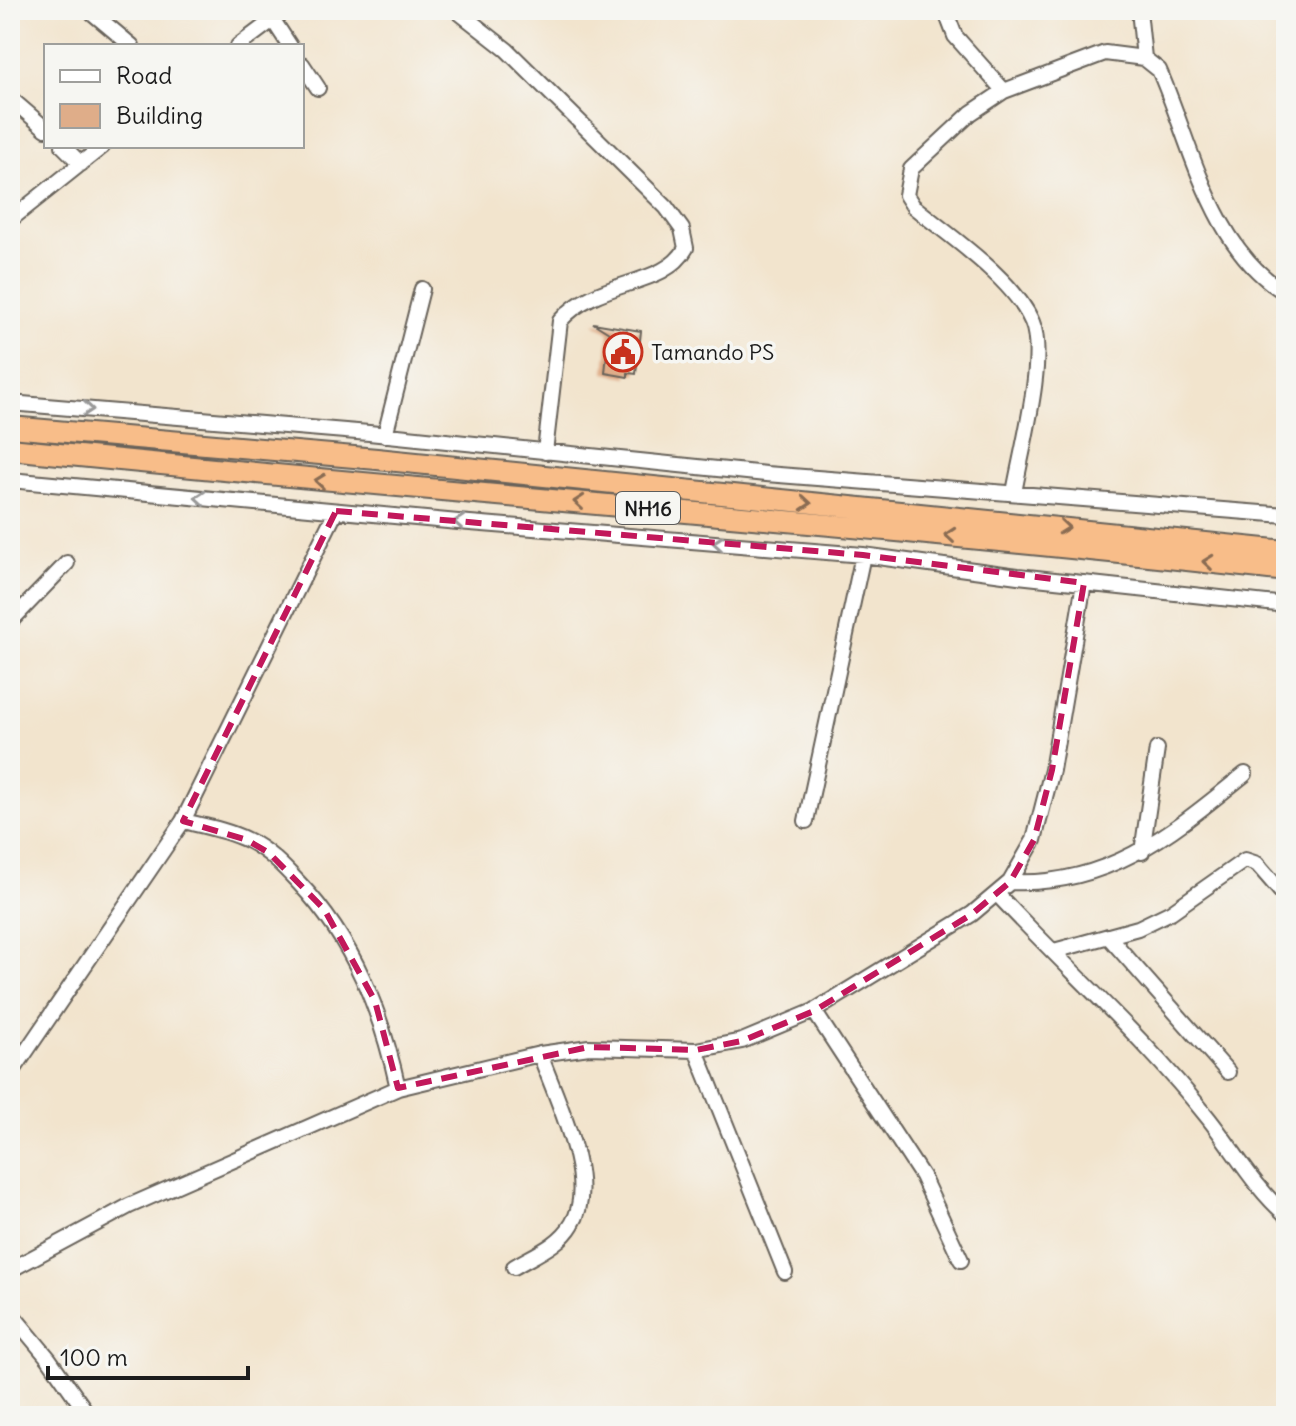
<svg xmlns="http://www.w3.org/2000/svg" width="1296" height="1426" font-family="Delius,sans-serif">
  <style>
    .building { fill: #dfad89 }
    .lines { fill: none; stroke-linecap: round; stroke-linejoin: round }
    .minor-casing { stroke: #67625a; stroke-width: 18 }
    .highway-casing { stroke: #67625a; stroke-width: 24 }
    .minor { stroke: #fff; stroke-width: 14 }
    .highway { stroke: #f8bd89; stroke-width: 20 }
    .oneway { stroke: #999 }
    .oneway2 { stroke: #8a6c52 }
    .marked { fill: none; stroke: #c2185b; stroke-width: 6; stroke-dasharray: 16 10; stroke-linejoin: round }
    .labels { text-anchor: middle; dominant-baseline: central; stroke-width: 7; stroke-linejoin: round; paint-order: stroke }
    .shield { fill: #f6f6f2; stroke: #5d5d5c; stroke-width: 2 }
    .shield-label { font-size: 20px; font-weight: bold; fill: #1c1c1c }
    .poi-label { font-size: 22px; fill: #1c1c1c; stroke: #f6f6f2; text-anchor: start }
  </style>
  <rect width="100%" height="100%" fill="#f6f6f2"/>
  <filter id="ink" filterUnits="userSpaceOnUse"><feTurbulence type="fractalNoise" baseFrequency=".0125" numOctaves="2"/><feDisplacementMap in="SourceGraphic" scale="16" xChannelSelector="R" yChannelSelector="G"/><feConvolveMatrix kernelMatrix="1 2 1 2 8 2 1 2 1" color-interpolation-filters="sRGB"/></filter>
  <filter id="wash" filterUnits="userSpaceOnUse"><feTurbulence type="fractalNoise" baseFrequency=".006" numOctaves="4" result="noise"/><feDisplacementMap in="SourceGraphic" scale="32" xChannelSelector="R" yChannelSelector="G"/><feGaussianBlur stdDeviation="1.8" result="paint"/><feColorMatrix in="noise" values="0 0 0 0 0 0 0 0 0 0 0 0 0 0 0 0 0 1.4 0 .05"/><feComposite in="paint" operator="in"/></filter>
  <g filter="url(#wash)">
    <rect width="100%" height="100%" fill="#f2e4cd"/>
    <g id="blocks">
      <!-- building -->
      <path class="building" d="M 593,323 L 641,331 L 636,374 L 628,373 L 628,377 L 605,373 L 609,333 Z"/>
    </g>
  </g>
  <g filter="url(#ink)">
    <use href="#blocks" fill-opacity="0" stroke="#67625a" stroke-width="2"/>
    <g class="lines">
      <!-- minor casing -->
      <g class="minor-casing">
        <path id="minor" d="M 89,10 L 132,46
          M 456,10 L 507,50 L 666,207 L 682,229 L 686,248 C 664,289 598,277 560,321 L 545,452
          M 945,10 L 955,36 L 1004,91
          M 1139,10 L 1144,58
          M 273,20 L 290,46
          M 238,46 L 286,10
          M 302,64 L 318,88
          M 10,98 L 46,129
          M 63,146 L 81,164
          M 10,220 L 103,146
          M 10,403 L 369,433 L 766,474 L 1286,515
          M 385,435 L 422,289
          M 10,480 L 458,522 L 863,555 L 1018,576 L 1286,605
          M 1014,493 C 1021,452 1047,357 1032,322 C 1013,278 949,236 913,206 L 906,195 L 911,169 L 971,113 L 1004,91 L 1105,53 L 1144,58 L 1159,70 C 1192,145 1211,249 1286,293
          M 10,622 L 67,563
          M 183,821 C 204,826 227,830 247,840 C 268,850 283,866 299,883 C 354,941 381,1011 398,1088
          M 806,821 L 863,555
          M 1142,852 L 1157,749
          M 1010,882 C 1109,887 1173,832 1245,774
          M 998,895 C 1068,970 1146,1039 1209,1119 C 1235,1152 1254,1187 1286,1215
          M 1108,936 L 1228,1072
          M 1054,951 L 1138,928 L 1171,912 L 1245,860 L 1257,864 L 1283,894
          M 814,1011 L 922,1176 L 961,1260
          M 696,1050 L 785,1272
          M 10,1075 L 183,821 L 336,511
          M 514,1267 C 534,1255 560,1245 572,1224 C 599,1182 555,1097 540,1054
          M 10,1270 L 129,1206 L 398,1088 L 540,1054 L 589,1047 L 696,1050 L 742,1041 L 814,1011 L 972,914 L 1010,882 L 1034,840 L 1052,770 L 1084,583
          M 10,1312 L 49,1359 L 89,1416"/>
      </g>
      <!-- highway casing -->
      <g class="highway-casing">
        <path id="highway" d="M 10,427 L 377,459 L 1286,551
          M 10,449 C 435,493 861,523 1286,571"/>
      </g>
      <!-- minor -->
      <use href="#minor" class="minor"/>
      <!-- highway -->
      <use href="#highway" class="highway"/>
    </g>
    <!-- one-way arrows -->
    <defs><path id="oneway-chevron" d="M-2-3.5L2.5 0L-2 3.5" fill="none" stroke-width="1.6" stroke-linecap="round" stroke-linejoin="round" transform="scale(2)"/></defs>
    <g class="oneway">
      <use href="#oneway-chevron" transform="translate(88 409) rotate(5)"/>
      <use href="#oneway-chevron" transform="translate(200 498) rotate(-175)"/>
      <use href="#oneway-chevron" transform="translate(459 522) rotate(-175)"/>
      <use href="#oneway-chevron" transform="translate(718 543) rotate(-175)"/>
    </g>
    <g class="oneway2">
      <use href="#oneway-chevron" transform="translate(320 481) rotate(-174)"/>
      <use href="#oneway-chevron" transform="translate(579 502) rotate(-175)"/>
      <use href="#oneway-chevron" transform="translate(806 503) rotate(5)"/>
      <use href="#oneway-chevron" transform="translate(1064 527) rotate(6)"/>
      <use href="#oneway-chevron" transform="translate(950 535) rotate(-175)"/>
      <use href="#oneway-chevron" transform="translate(1208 562) rotate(-174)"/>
    </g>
  </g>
  <!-- marked area -->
  <path class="marked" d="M 336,511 L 863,555 L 1084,583 L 1052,770 L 1034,840 L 1010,882 L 972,914 L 814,1011 L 742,1041 L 696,1050 L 589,1047 L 398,1088 L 375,1001 L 324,909 L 269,853 L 247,840 L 183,821 Z"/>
  <!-- icons -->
  <defs>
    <g id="civic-ring" transform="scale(2)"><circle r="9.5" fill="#f6f6f2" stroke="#c8321e" stroke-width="1.5"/><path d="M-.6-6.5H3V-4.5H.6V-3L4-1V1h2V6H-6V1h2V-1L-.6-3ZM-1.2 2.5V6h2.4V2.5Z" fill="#c8321e"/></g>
  </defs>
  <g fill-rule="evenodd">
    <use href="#civic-ring" x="623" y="352"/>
  </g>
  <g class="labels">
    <!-- shield labels -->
    <rect class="shield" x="616" y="492" width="64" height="32" rx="6"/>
    <g class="shield-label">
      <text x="648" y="508">NH16</text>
    </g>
    <!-- poi labels -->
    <g class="poi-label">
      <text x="651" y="352">Tamando PS</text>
    </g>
  </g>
  <!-- margin -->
  <rect width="1296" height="1426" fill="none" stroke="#f6f6f2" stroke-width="40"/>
  <!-- legend -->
  <rect x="44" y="44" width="260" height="104" fill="#f6f6f2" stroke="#9f9f9c" stroke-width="2"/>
  <rect x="60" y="70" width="40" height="12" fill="#ffffff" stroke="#9f9f9c" stroke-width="2"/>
  <text x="116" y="84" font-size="24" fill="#1c1c1c">Road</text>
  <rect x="60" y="104" width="40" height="24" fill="#dfad89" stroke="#9f9f9c" stroke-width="2"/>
  <text x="116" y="124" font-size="24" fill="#1c1c1c">Building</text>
  <!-- scale -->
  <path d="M48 1366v12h200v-12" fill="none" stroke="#1c1c1c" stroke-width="4"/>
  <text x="60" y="1366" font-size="24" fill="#1c1c1c" stroke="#f6f6f2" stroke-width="6" paint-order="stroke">100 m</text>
</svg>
